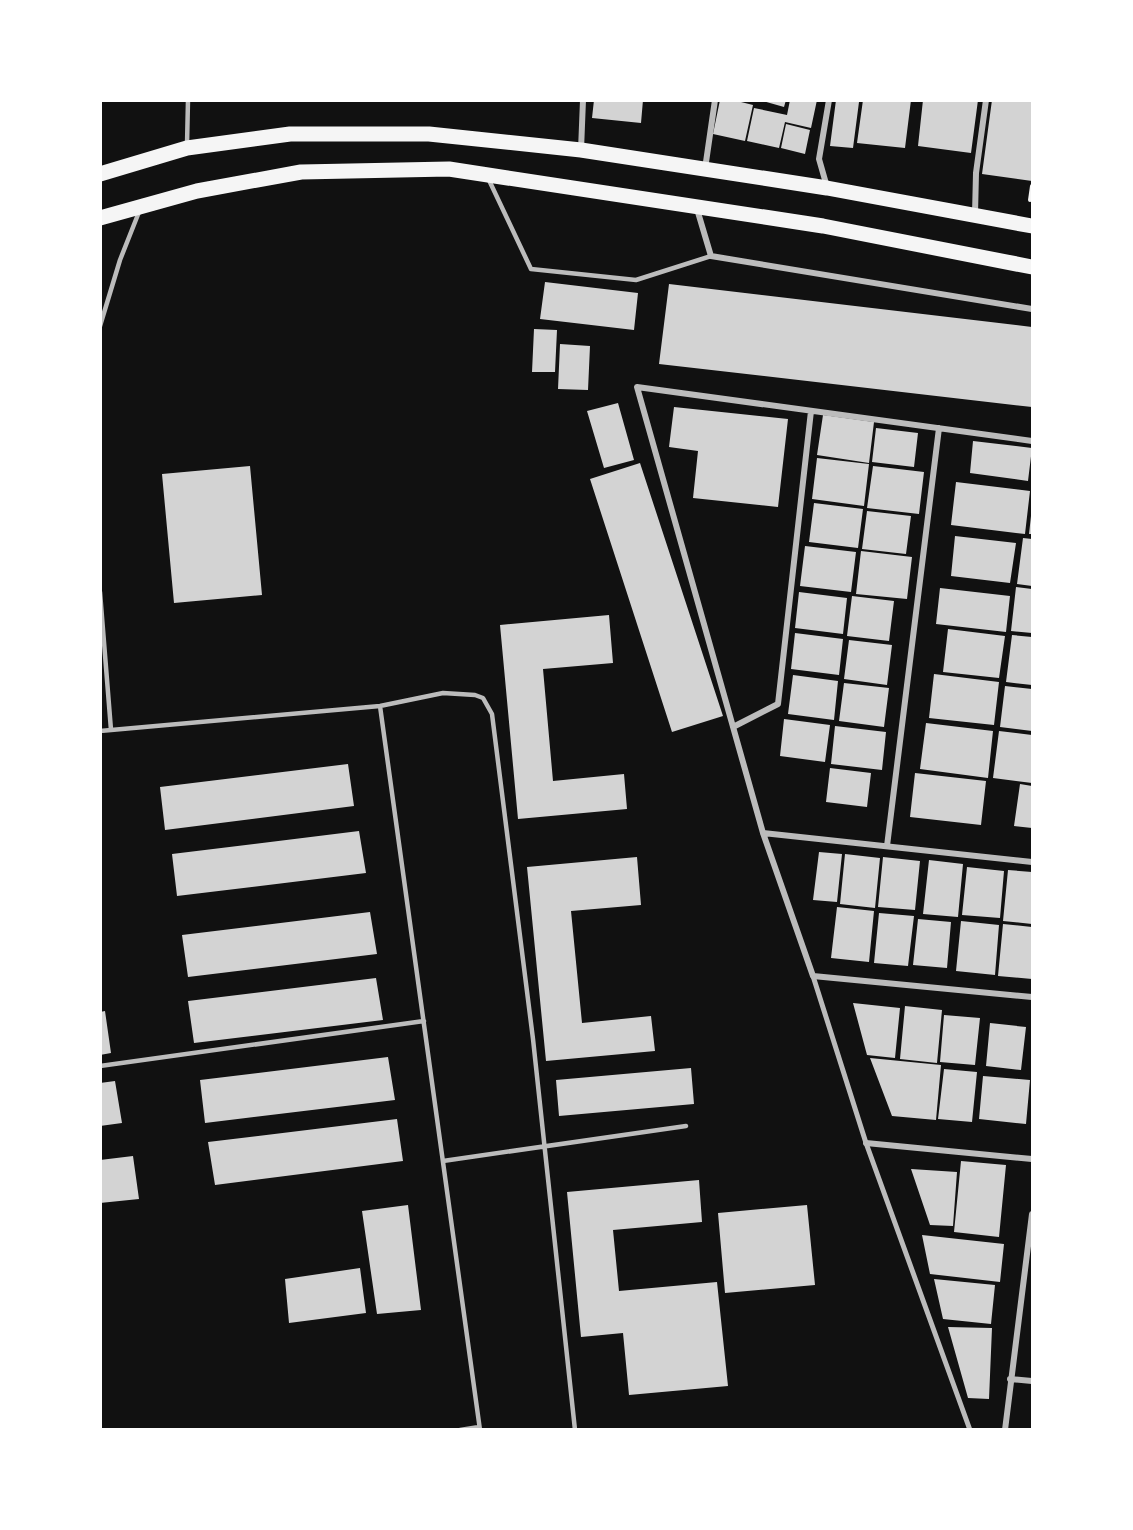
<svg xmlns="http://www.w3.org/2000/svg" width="1133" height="1530" font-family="Barlow,sans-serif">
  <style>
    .building { fill: #d3d3d3 }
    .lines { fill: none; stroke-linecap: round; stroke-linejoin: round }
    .path { stroke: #f5f5f5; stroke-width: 4 }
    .service { stroke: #bcbcbc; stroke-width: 4.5 }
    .pedestrian { stroke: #bcbcbc; stroke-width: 5 }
    .minor { stroke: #bcbcbc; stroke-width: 6 }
    .primary { stroke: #f5f5f5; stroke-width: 15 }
  </style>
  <rect width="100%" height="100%" fill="#111"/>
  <!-- building -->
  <path class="building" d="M 594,100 L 643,100 L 641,123 L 592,118 Z
    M 720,100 L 733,100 L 753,105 L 745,141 L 713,134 Z
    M 759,100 L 786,100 L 784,107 Z
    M 790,100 L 817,100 L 811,128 L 785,122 L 779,148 L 747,141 L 754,108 L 787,115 Z
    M 836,100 L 859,102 L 853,148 L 830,146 Z
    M 863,100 L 911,100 L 905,148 L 857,143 Z
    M 923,100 L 978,100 L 971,153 L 918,146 Z
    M 992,100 L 1032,100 L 1032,181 L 982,174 Z
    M 786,124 L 810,130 L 805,154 L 781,148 Z
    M 545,282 L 638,293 L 634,330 L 540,319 Z
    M 669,284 L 1032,327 L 1032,407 L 659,364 Z
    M 534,329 L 557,330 L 555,372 L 532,372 Z
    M 560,344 L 590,346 L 588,390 L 558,389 Z
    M 618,403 L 634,460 L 604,468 L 587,411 Z
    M 674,407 L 788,419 L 778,507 L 693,498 L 698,451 L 669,447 Z
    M 823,415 L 874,422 L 869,463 L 817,455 Z
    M 876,428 L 918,433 L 914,467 L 872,462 Z
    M 973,441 L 1032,448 L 1028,481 L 970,473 Z
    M 817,458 L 869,464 L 864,506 L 812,499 Z
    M 640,463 L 723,716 L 672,732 L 590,479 Z
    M 250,466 L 262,595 L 174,603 L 162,474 Z
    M 873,466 L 924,472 L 919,514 L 867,508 Z
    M 956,482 L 1030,491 L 1025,534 L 951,525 Z
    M 814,503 L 863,509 L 858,548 L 809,542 Z
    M 867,511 L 911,516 L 906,554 L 862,549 Z
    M 1031,516 L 1032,516 L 1032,534 L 1029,534 Z
    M 955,536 L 1016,543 L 1010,583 L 951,576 Z
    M 1023,538 L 1032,539 L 1032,586 L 1017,584 Z
    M 805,546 L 856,552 L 851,592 L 800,586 Z
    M 861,551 L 912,557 L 907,599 L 856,594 Z
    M 1016,587 L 1032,589 L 1032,633 L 1011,631 Z
    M 940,588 L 1010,596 L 1006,632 L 936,624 Z
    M 799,592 L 847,598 L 843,634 L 795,628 Z
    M 852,596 L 894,601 L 889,641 L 847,636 Z
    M 609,615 L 613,663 L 543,669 L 553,781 L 624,774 L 627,809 L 518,819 L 500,625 Z
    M 948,629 L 1005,636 L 999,678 L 943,672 Z
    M 795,633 L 843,639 L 839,675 L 791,669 Z
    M 1012,635 L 1032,637 L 1032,685 L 1006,682 Z
    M 849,640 L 892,645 L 887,685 L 844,679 Z
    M 934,674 L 999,682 L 994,725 L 929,718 Z
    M 793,675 L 838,681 L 834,720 L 788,714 Z
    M 844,683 L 889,688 L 884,727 L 839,721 Z
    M 1005,686 L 1032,689 L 1032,731 L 1000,727 Z
    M 784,719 L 830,725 L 825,762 L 780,756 Z
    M 926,723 L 993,731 L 988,778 L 920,769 Z
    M 835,726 L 886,732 L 882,770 L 831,764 Z
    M 999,731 L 1032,735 L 1032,783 L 993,778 Z
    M 348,764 L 354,806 L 165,830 L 160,787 Z
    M 830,768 L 871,773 L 867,807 L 826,802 Z
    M 915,773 L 986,781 L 981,825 L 910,817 Z
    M 1020,784 L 1032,786 L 1032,828 L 1014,826 Z
    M 359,831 L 366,873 L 177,896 L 172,854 Z
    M 819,852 L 842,854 L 837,902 L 813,900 Z
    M 845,854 L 880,858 L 875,908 L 840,904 Z
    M 637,857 L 641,905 L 571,911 L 582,1023 L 651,1016 L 655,1051 L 546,1061 L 527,867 Z
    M 883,857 L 920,861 L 915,910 L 878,907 Z
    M 929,860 L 963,864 L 958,917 L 923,914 Z
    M 967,867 L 1004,871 L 1000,918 L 962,915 Z
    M 1008,870 L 1032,872 L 1032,924 L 1003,921 Z
    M 837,907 L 874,911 L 869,962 L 831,958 Z
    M 370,912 L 377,954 L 188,977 L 182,935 Z
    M 879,913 L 914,916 L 908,966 L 874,963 Z
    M 918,919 L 951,922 L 947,968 L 913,965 Z
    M 961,921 L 999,925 L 995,975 L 956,971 Z
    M 1003,924 L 1032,927 L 1032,979 L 998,976 Z
    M 376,978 L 383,1020 L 194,1043 L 188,1001 Z
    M 853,1003 L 900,1008 L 895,1058 L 867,1055 Z
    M 905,1006 L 942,1010 L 937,1063 L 900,1059 Z
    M 105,1011 L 111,1053 L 100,1055 L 100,1012 Z
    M 944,1015 L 980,1018 L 975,1065 L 940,1062 Z
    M 990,1023 L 1026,1027 L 1021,1070 L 986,1066 Z
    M 388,1057 L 395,1100 L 205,1123 L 200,1080 Z
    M 870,1058 L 941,1065 L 936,1120 L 892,1116 Z
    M 691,1068 L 694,1104 L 559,1116 L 556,1080 Z
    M 944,1069 L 977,1072 L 972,1122 L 938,1119 Z
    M 983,1076 L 1030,1080 L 1026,1124 L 979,1119 Z
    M 115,1081 L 122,1123 L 100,1126 L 100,1083 Z
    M 397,1119 L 403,1161 L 215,1185 L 208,1142 Z
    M 133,1156 L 139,1199 L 100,1203 L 100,1160 Z
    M 961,1161 L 1006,1165 L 999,1237 L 954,1232 Z
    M 911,1169 L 957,1172 L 953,1226 L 930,1225 Z
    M 699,1180 L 702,1222 L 613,1230 L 619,1291 L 717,1282 L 728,1386 L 629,1395 L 623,1333 L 581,1337 L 567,1192 Z
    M 408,1205 L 421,1310 L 377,1314 L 362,1211 Z
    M 807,1205 L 815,1285 L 725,1293 L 718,1213 Z
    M 922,1235 L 1004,1244 L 1000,1282 L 930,1274 Z
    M 360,1268 L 366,1313 L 289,1323 L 285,1279 Z
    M 934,1279 L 995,1285 L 991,1324 L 943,1319 Z
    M 948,1327 L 992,1328 L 989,1399 L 968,1398 Z"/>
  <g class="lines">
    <!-- path -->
    <path class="path" d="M 1030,200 L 1032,186"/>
    <!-- service -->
    <path class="service" d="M 187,145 L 188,100
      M 488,178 L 531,269 L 636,280 L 711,256
      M 100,326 L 120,260 L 139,212
      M 100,592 L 111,730
      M 380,706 L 480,1430
      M 100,731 L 380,706 L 443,693 L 475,695 L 483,698 L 492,714 L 533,1039 L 575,1430
      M 100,1066 L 424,1021
      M 443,1161 L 686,1126
      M 460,1430 L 479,1427"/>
    <!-- pedestrian -->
    <path class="pedestrian" d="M 813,976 L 866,1143 L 970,1430"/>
    <!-- minor -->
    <path class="minor" d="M 581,150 L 583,100
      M 705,169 L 715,100
      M 827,187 L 819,159 L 829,100
      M 697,209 L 711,256 L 1032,309
      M 975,214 L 976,173 L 986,100
      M 1032,441 L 637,387 L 763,833 L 813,976 L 1032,997
      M 733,727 L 778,704 L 811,411
      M 763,833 L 1032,862
      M 887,846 L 939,428
      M 866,1143 L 1032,1159
      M 1010,1379 L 1032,1381
      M 1005,1430 L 1032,1214"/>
    <!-- primary -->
    <path class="primary" d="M 100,174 L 187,148 L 290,134 L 429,134 L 581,150 L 827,188 L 1032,226
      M 100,218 L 197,191 L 301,172 L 449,169 L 823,226 L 1032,267"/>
  </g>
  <!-- border -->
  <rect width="1133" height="1530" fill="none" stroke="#ffffff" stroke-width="204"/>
</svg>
